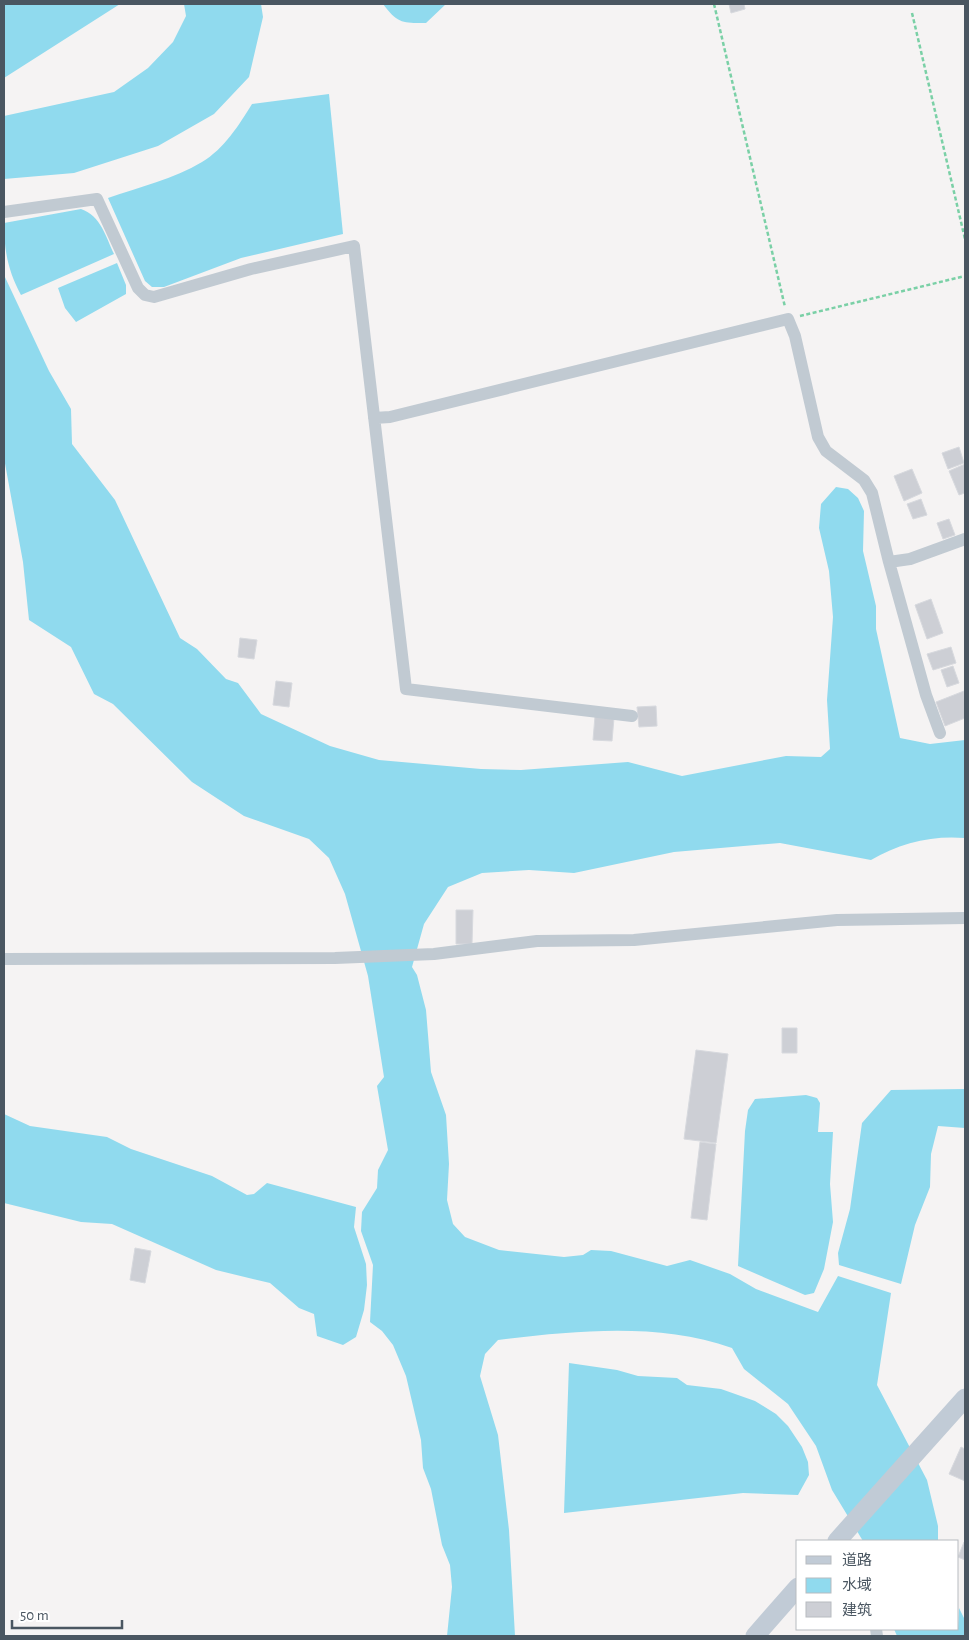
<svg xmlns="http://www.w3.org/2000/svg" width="969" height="1640" font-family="'Alegreya Sans','Noto Sans SC',sans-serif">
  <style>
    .water { fill: #90daee }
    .building { fill: #cdcfd5; stroke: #d7d9de }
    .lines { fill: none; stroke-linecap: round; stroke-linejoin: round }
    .path { stroke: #7ad0a6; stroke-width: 2.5; stroke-dasharray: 4 2.5; stroke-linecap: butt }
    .street { stroke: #c1cad2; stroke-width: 12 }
    .secondary { stroke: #c1cbd6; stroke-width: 19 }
  </style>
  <rect width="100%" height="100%" fill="#f5f3f3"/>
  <!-- water -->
  <path class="water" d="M 4,4 L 120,4 L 4,78 Z
    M 184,4 L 261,4 L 263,17 L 249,77 L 214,114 L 158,146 L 74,173 L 4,179 L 4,116 L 114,92 L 148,68 L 173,42 L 186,16 Z
    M 383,4 L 446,4 L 426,23 C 403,23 398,24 383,4 Z
    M 329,94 L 343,234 L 241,258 L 164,287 L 152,287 L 145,281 L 108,198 C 139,187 174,179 202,162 C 224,149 239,125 252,104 Z
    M 81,209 C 101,216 106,237 114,254 L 21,295 C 8,271 4,250 4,223 Z
    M 117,263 L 126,285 L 126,294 L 76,322 L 65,308 L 58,288 Z
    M 4,275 L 49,371 L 71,409 L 72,444 L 115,500 L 180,638 L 197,649 L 226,679 L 238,683 L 261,714 L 330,746 L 379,760 L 481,769 L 521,770 L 628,762 L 682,776 L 786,756 L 821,757 L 830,749 L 827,700 L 833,617 L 829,571 L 819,528 L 821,504 L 836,487 L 848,489 L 858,498 L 864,511 L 863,551 L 876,606 L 876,629 L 900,738 L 930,744 L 965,740 L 965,838 C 933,835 899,843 871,860 L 780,843 L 674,852 L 574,873 L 529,870 L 482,873 L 448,887 L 424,924 L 412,967 L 417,975 L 426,1010 L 431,1072 L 446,1115 L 449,1164 L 447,1200 L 453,1224 L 465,1237 L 499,1250 L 564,1257 L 583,1255 L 591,1250 L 611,1251 L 667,1266 L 690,1260 L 730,1274 L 756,1289 L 818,1312 L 838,1276 L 891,1293 L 877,1385 L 927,1480 L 938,1526 L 938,1541 L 863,1541 L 832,1490 L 816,1446 L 788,1404 L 744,1369 L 732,1348 C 657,1322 575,1331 498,1340 L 485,1354 L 480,1376 L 498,1435 L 509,1530 L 515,1636 L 447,1636 L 452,1587 L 450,1565 L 442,1545 L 431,1489 L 423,1468 L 421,1440 L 406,1376 L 393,1345 L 382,1331 L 370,1322 L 373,1265 L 361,1231 L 362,1212 L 377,1188 L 378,1170 L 388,1150 L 377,1086 L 384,1077 L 368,976 L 345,894 L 329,858 L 309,839 L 244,816 L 192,782 L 113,704 L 94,694 L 71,647 L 29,620 L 23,562 L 4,458 Z
    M 965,1089 L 965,1128 L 938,1126 L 931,1154 L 930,1187 L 915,1225 L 901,1284 L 839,1265 L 838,1253 L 850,1209 L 862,1123 L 891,1090 Z
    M 806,1095 L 817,1098 L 820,1103 L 818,1132 L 833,1132 L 830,1184 L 833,1222 L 824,1269 L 814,1293 L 805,1295 L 738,1266 L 745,1131 L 748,1110 L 755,1099 Z
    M 4,1114 L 30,1126 L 107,1137 L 131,1149 L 212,1176 L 247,1195 L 254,1194 L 267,1183 L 356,1207 L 354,1227 L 366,1264 L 367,1285 L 364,1310 L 356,1337 L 343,1345 L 317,1336 L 314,1314 L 299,1308 L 270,1283 L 216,1270 L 112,1224 L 81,1222 L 4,1203 Z
    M 569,1363 L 617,1370 L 638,1376 L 677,1378 L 687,1385 L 721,1389 L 755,1401 L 776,1414 L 788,1426 L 802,1447 L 808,1462 L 809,1475 L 798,1495 L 743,1493 L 564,1513 Z
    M 959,1608 L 965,1620 L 965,1636 L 897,1636 L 894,1629 L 958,1629 Z"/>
  <!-- building -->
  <path class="building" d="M 729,4 L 744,4 L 745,9 L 731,13 Z
    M 959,447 L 964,463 L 948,469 L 942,453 Z
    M 965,464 L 965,493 L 959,495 L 949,471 Z
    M 912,469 L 922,493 L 904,501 L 894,476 Z
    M 921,499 L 927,515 L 913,519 L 907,504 Z
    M 949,519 L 955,535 L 943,539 L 937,523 Z
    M 931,599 L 943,633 L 927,639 L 915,605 Z
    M 240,638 L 257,640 L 254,659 L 238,657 Z
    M 951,647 L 956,663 L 933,670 L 927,654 Z
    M 953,666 L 959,683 L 947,687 L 941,670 Z
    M 276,681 L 292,683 L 289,707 L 273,705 Z
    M 964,691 L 965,718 L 945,726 L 936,702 Z
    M 656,706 L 657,726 L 639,727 L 637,707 Z
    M 595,716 L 614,718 L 612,741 L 593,740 Z
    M 456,910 L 473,910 L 472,944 L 456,944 Z
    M 782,1028 L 797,1028 L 797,1053 L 782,1053 Z
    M 696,1050 L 728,1054 L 716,1143 L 684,1139 Z
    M 700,1142 L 716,1144 L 707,1220 L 691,1218 Z
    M 135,1248 L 151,1251 L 145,1283 L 130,1280 Z
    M 961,1447 L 965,1449 L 965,1481 L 949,1474 Z
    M 964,1542 L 965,1543 L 965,1560 L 958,1557 Z"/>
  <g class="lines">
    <!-- path -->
    <path class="path" d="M 714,4 L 785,307
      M 912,13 L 965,239
      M 800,316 L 965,276"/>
    <!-- street -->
    <path class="street" d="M 4,212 L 97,199 L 138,288 L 145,295 L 154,297 L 251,269 L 354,246 L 406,689 L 632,716
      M 374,418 L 390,417 L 788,319 L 795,336 L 818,437 L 826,451 L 864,480 L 872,493 L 889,562 L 910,559 L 965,539
      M 889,562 L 926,695 L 940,733
      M 4,959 L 335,958 L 434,954 L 537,941 L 634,940 L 837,920 L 965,918
      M 876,1629 L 877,1636"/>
    <!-- secondary -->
    <path class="secondary" d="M 837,1541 L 965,1398
      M 755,1636 L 798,1587"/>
  </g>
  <!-- border -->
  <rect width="969" height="1640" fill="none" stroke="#4a5661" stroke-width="10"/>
  <!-- legend -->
  <rect x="796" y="1540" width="162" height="90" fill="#ffffff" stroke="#b7bbc0"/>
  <rect x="806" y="1556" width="25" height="8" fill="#c1cbd6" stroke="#b7bbc0"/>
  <text x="842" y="1565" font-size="15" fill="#4a5661">道路</text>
  <rect x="806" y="1578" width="25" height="15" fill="#90daee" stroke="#b7bbc0"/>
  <text x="842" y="1590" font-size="15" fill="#4a5661">水域</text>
  <rect x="806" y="1602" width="25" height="15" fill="#cdcfd5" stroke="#b7bbc0"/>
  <text x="842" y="1615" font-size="15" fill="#4a5661">建筑</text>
  <!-- scale -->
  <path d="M12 1620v8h110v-8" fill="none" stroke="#4a5661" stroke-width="2.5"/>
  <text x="20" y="1620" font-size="15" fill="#4a5661" stroke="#ffffff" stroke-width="4" paint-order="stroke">50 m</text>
</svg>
